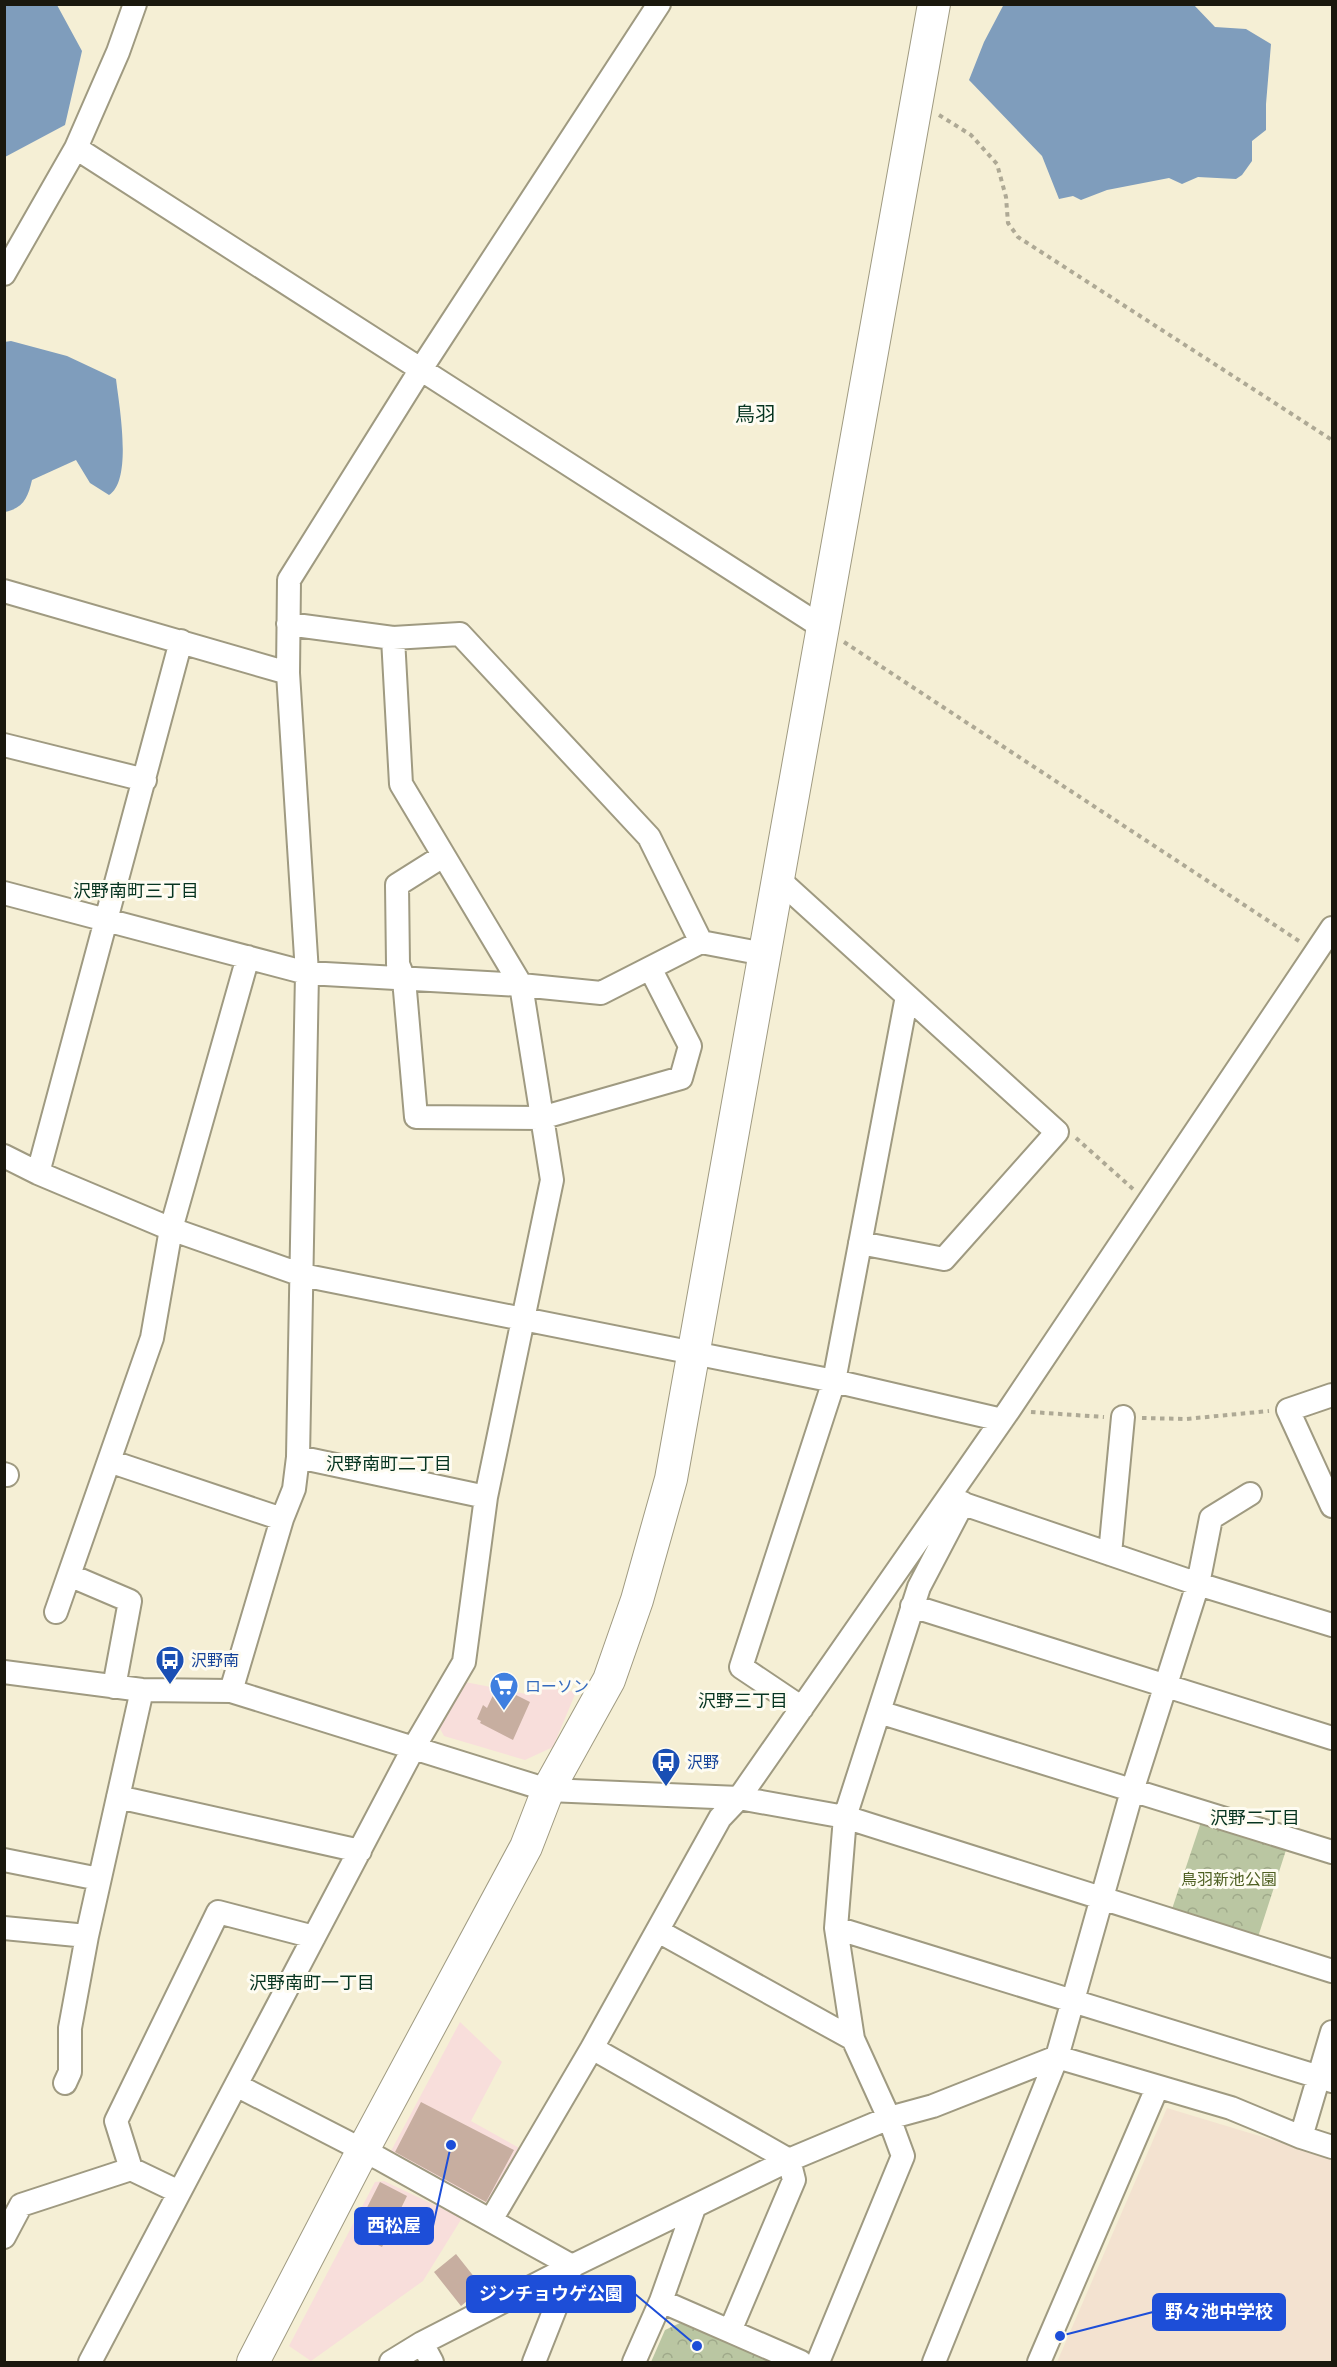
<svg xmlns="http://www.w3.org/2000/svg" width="1337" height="2367" font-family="'Archivo Narrow','Noto Sans JP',sans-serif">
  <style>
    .commercial { fill: #f8dedb }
    .education { fill: #f3e2d0 }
    .park { fill: url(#park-crowns) }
    .water { fill: #7f9dbc }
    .building { fill: #c7aea0 }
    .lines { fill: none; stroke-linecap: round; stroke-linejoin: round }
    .street-casing { stroke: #9f9a81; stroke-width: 26 }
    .secondary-casing { stroke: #9f9a81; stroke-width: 34 }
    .path { stroke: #aea995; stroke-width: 4; stroke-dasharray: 4.5 4.5; stroke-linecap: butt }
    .street { stroke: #fff; stroke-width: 22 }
    .secondary { stroke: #fff; stroke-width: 32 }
    .labels { text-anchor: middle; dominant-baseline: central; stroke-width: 6; stroke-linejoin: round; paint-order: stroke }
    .transit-label { font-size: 16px; fill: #164399; stroke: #fefcf2; text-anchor: start }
    .shop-label { font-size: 16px; fill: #366cbe; stroke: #fefcf2; text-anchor: start }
    .park-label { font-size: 16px; fill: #4f6023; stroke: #fefcf2 }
    .neighbourhood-label { font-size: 18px; fill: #063420; stroke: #fefcf2 }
    .quarter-label { font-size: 20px; fill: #063420; stroke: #fefcf2 }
    .leader { fill: none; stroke: #1d4ed8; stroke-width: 2 }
    .callout-dot { fill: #1d4ed8; stroke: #fefcf2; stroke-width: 2 }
    .callout { fill: #1d4ed8; stroke: #1d4ed8; stroke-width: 2 }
    .callout-label { font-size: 18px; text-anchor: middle; font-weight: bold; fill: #fff }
  </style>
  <defs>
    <pattern id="park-crowns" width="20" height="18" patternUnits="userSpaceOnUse" patternTransform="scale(1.5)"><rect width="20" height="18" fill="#bac6a2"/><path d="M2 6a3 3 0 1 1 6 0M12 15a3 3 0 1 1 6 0" fill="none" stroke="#9fa98a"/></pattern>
  </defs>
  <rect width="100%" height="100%" fill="#f5efd5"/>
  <!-- commercial -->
  <path class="commercial" d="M 465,1682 L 526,1694 L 530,1685 L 576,1692 L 553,1747 L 525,1760 L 444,1736 L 438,1725 Z
    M 460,2022 L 502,2062 L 471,2121 L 521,2149 L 492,2200 L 487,2203 L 395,2157 L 391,2151 Z
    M 384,2181 L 462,2218 L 423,2281 L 311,2361 L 289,2346 L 375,2182 Z"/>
  <!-- education -->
  <path class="education" d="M 1167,2108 L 1332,2158 L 1332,2362 L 1057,2362 Z"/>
  <!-- park -->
  <path class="park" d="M 1201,1822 L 1287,1847 L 1258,1937 L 1172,1909 Z
    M 680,2323 L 774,2362 L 651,2362 L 665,2330 Z"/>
  <!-- water -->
  <path class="water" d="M 5,4 L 57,5 L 82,51 L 65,125 L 5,157 Z
    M 1004,4 L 1194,5 L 1215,27 L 1246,29 L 1271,44 L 1266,104 L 1266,130 L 1252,141 L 1252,161 L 1242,175 L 1236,179 L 1198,177 L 1182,184 L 1169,178 L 1107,190 L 1081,200 L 1073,196 L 1059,199 L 1042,156 L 969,80 L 984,42 Z
    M 11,341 L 67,356 L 116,379 C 119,405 133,480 109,495 L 90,483 L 76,460 L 32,480 C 28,497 24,508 5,512 L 4,342 Z"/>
  <!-- building -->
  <path class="building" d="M 495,1691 L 508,1691 L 530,1702 L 513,1740 L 480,1723 L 481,1721 L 477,1719 L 483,1705 L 487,1708 Z
    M 421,2102 L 514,2150 L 486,2202 L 395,2152 Z
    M 380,2182 L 407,2196 L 382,2247 L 354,2233 Z
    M 456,2254 L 483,2288 L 461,2306 L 434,2272 Z"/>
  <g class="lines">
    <!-- street casing -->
    <g class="street-casing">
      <path id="street" d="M 76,148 L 822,627
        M 4,274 L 76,148 L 118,52 L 135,4
        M 4,591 L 288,673
        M 288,624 L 393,638 L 460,634 L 649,837 L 701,942
        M 393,638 L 401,784 L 521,985 L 601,993 L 701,942 L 764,954
        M 4,745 L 145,780
        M 443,856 L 397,885 L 398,964 L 404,979 L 416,1117 L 541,1118 L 681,1078 L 690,1046 L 650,968
        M 777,878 L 1057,1132 L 944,1259 L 860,1243
        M 4,893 L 307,973 L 521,985 L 552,1180 L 486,1497 L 464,1662 L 413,1749 L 90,2362
        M 4,1156 L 38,1173 L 171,1229 L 302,1275 L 834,1381 L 1002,1420
        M 38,1173 L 181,641
        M 1332,1395 L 1288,1410 L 1332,1506
        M 298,1457 L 486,1497
        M 109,1461 L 282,1519
        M 4,1474 L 7,1475
        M 949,1499 L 1198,1584 L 1332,1625
        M 1110,1554 L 1123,1417
        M 69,1575 L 130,1601 L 114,1687
        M 912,1606 L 1332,1738
        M 56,1612 L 152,1338 L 171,1229 L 248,957
        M 4,1672 L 142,1690 L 231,1691 L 548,1790 L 739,1798 L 845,1817 L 1332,1971
        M 231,1691 L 282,1519 L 294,1489 L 298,1457 L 307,973 L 288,673 L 289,580 L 421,369 L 659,4
        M 802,1708 L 741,1667 L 834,1381 L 907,996
        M 879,1712 L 1332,1852
        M 118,1797 L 360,1851
        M 4,1860 L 99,1879
        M 4,1928 L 87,1936 L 142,1690
        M 836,1928 L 1332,2081
        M 658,1931 L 853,2039
        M 592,2048 L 789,2160 L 794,2180 L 730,2331
        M 65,2083 L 70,2072 L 70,2028 L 87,1936
        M 236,2085 L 380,2159 L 572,2266 L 534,2362
        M 1301,2137 L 1332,2032
        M 131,2169 L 116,2121 L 218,1912 L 314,1937
        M 491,2220 L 592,2048 L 720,1818 L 739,1798 L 1009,1410 L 1332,928
        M 4,2237 L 21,2205 L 131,2169 L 179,2192
        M 661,2301 L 694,2208
        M 422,2343 L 432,2362
        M 391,2362 L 422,2343 L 572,2266 L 789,2160 L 889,2118 L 933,2106 L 1057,2057 L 1231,2108 L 1301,2137 L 1332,2147
        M 634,2362 L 661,2301 L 801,2362
        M 818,2362 L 903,2156 L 889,2118 L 853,2039 L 836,1928 L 845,1817 L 919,1587 L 963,1503
        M 934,2362 L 1057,2057 L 1132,1791 L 1198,1584 L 1211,1518 L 1250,1494
        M 1039,2362 L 1157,2088"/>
    </g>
    <!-- secondary casing -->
    <g class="secondary-casing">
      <path id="secondary" d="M 253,2362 L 363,2150 L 526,1847 L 548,1790 L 609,1680 L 637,1600 L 671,1479 L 934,4"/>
    </g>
    <!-- path -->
    <path class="path" d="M 939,115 L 971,135 L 997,164 L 1006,197 L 1008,223 L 1018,237 L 1332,440
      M 844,642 L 1299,941
      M 1076,1138 L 1133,1189
      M 1031,1412 L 1104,1417
      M 1142,1418 L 1186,1419 L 1269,1411"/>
    <!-- street -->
    <use href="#street" class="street"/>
    <!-- secondary -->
    <use href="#secondary" class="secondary"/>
  </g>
  <!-- icons -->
  <defs>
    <g id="bus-pin" transform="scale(1.5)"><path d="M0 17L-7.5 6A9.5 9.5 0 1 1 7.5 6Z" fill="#1a4fb4" stroke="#fefcf2"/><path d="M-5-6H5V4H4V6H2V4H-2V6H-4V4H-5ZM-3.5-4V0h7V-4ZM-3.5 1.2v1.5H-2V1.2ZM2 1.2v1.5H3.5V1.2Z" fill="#fff"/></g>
    <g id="supermarket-pin" transform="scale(1.5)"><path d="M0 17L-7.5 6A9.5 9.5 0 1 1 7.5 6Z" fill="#3f7fe0" stroke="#fefcf2"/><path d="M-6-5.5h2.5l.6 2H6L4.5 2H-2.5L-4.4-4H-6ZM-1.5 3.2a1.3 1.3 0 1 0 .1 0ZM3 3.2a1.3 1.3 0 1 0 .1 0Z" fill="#fff"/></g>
  </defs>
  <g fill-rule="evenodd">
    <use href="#bus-pin" x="170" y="1660"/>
    <use href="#supermarket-pin" x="504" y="1686"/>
    <use href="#bus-pin" x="666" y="1762"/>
  </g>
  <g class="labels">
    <!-- transit labels -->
    <g class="transit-label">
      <text x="191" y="1660">沢野南</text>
      <text x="687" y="1762">沢野</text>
    </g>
    <!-- shop labels -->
    <g class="shop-label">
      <text x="525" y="1686">ローソン</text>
    </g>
    <!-- park labels -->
    <g class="park-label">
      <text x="1229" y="1879">鳥羽新池公園</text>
    </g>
    <!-- neighbourhood labels -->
    <g class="neighbourhood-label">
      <text x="136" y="890">沢野南町三丁目</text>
      <text x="389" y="1463">沢野南町二丁目</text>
      <text x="743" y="1700">沢野三丁目</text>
      <text x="1255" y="1817">沢野二丁目</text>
      <text x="312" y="1982">沢野南町一丁目</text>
    </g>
    <!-- quarter labels -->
    <g class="quarter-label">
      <text x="755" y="413">鳥羽</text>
    </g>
  </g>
  <!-- callouts -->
  <path class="leader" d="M451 2145L433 2226M697 2346L635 2294M1060 2336L1153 2312"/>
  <g class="callout-dot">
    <circle cx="451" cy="2145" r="6"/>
    <circle cx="697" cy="2346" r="6"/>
    <circle cx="1060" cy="2336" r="6"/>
  </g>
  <g class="callout">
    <rect x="355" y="2208" width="78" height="36" rx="6"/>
    <rect x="467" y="2276" width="168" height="36" rx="6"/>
    <rect x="1153" y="2294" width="132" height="36" rx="6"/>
  </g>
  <g class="callout-label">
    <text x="394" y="2232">西松屋</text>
    <text x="551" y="2300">ジンチョウゲ公園</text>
    <text x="1219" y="2318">野々池中学校</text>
  </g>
  <!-- border -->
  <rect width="1337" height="2367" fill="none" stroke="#1a180e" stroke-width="12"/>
</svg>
